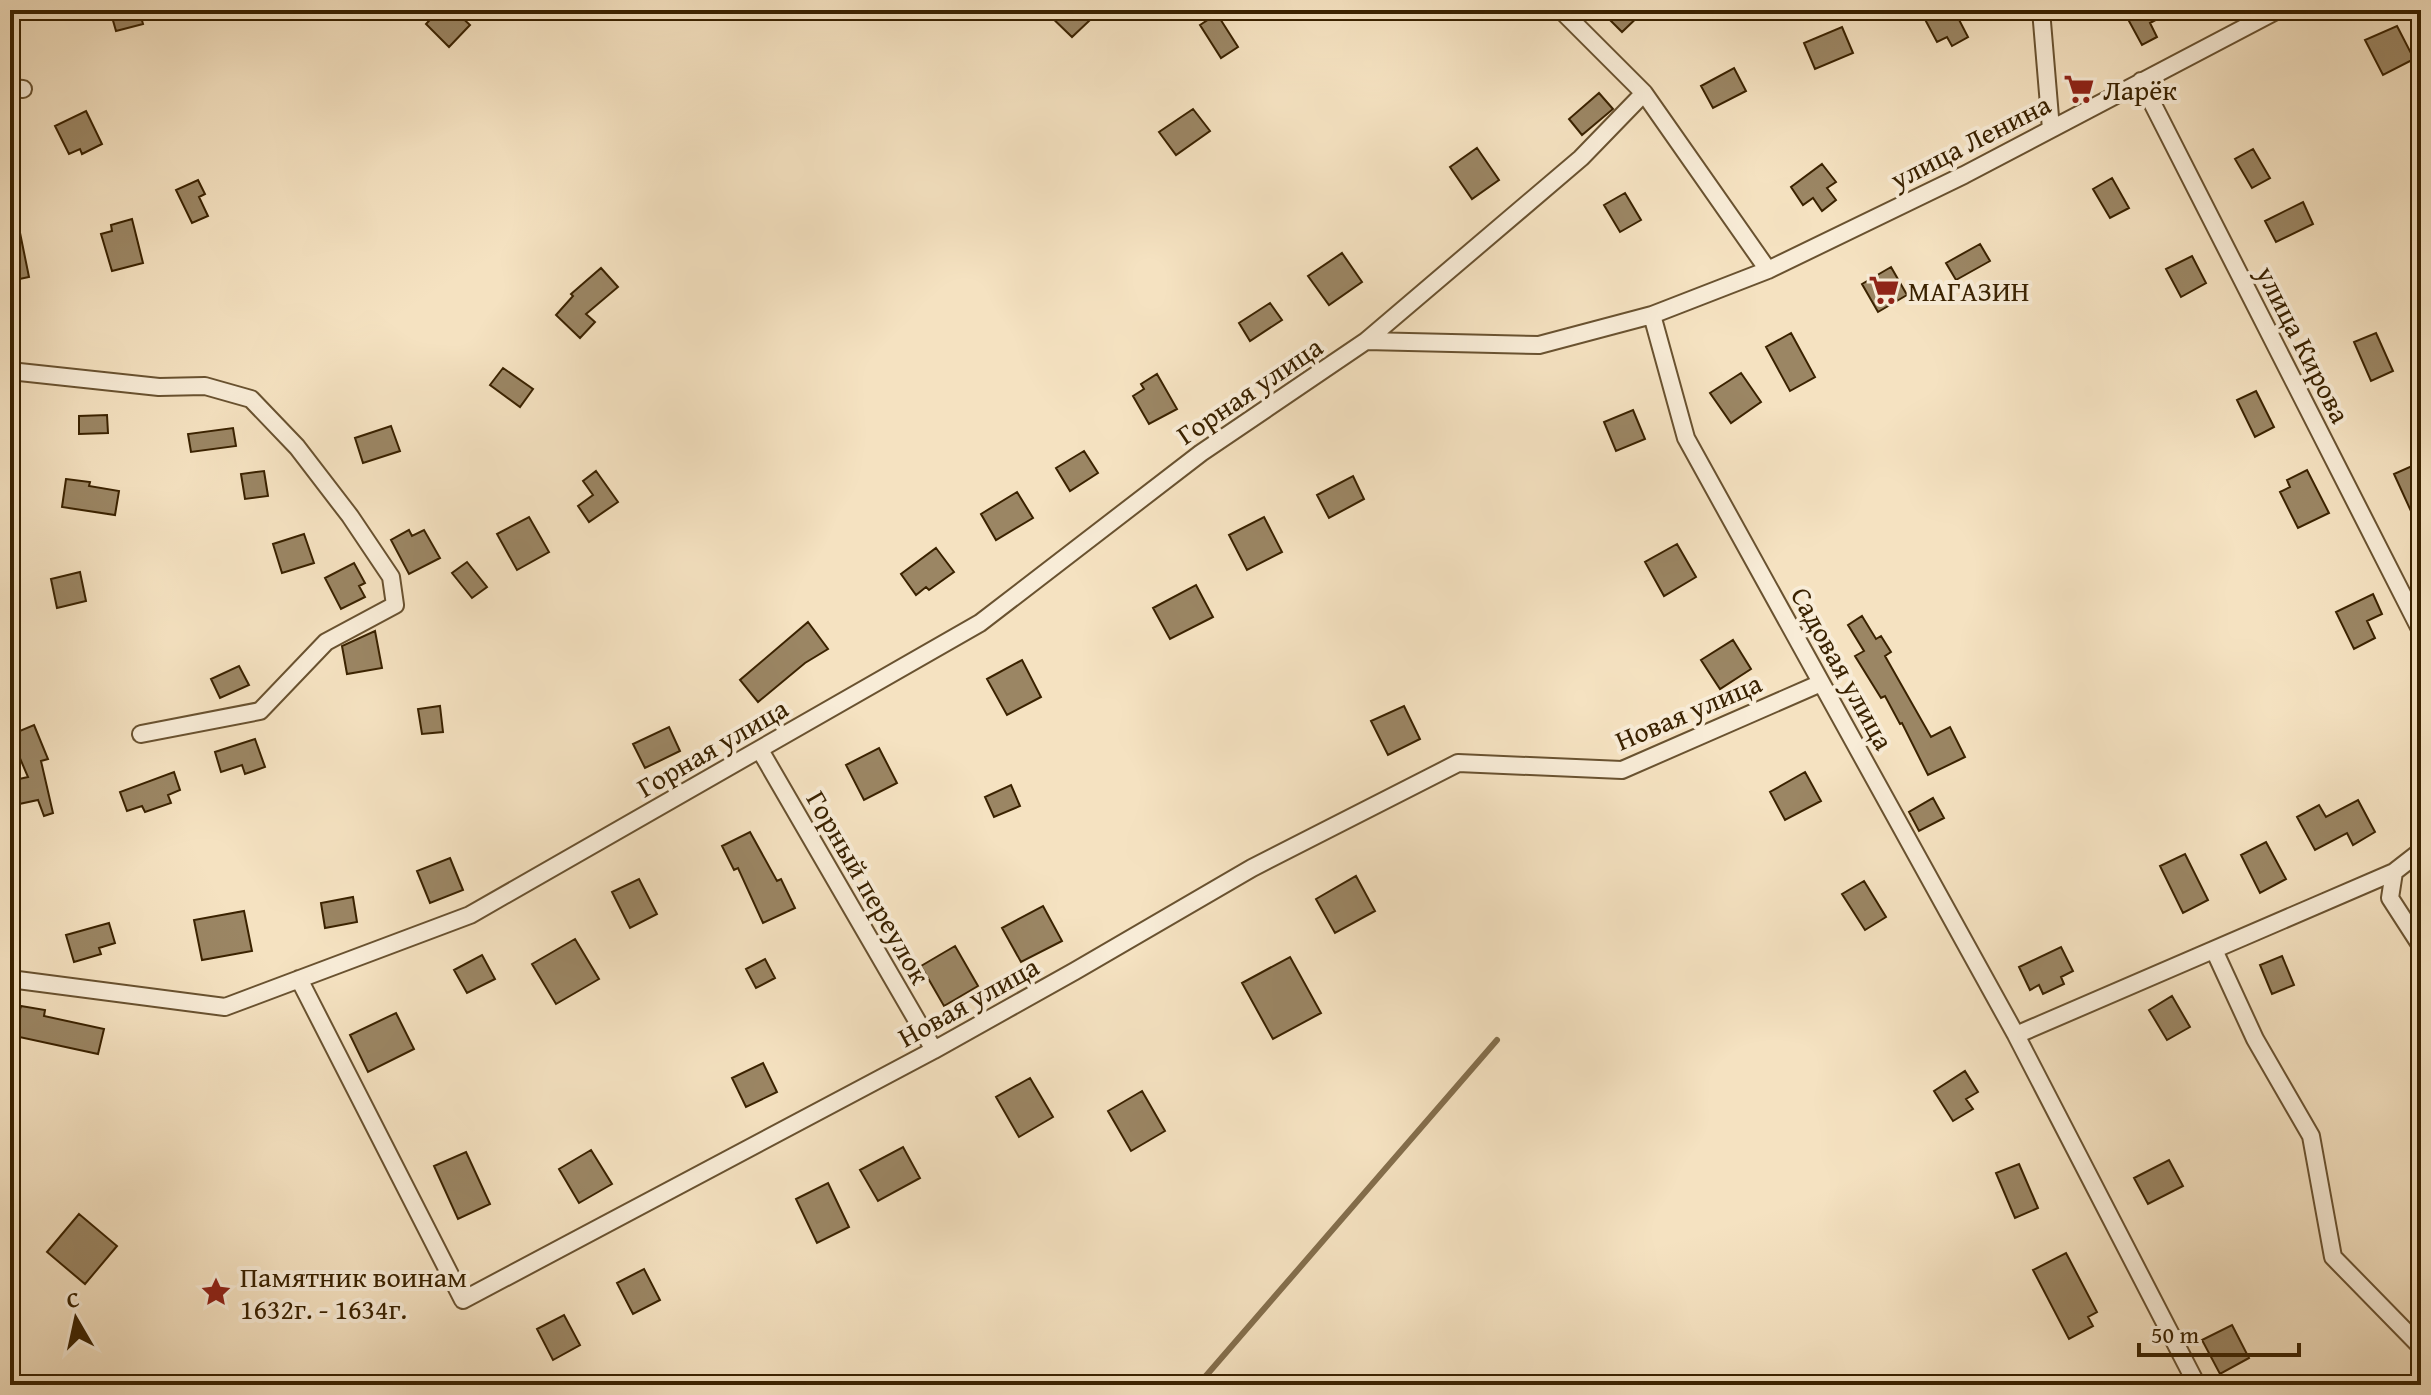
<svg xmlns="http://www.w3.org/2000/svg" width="2431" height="1395" font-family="'Gentium Book Plus',serif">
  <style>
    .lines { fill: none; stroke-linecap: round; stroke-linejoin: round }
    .stream { stroke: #846e4c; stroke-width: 6 }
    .building { fill: #9b8664; stroke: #3a2200; stroke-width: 2 }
    .minor-casing { stroke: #695230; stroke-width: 20 }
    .minor { stroke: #f8ecd7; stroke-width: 16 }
    .labels { text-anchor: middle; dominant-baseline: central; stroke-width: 8; stroke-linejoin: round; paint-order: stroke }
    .poi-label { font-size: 28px; fill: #3a2200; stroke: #f8ecd7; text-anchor: start }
    .street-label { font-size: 28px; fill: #3a2200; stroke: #f8ecd7 }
  </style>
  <rect width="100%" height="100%" fill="#f5e2c1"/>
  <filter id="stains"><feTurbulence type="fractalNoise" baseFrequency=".0025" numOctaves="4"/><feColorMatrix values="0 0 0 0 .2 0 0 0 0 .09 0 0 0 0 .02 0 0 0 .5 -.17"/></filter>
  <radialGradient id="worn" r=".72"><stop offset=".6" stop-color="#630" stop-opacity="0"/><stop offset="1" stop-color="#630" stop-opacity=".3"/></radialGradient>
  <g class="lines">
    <!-- stream -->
    <path class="stream" d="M 1198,1385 L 1497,1040"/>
  </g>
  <!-- building -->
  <path class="building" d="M 110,10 L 139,10 L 143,24 L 116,31 Z
    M 439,10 L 454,10 L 470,25 L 449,47 L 426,24 Z
    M 1044,10 L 1078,10 L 1089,21 L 1072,37 Z
    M 1600,10 L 1645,10 L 1622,32 Z
    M 1920,10 L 1954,10 L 1968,37 L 1952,46 L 1947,37 L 1937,42 Z
    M 2123,10 L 2174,10 L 2150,23 L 2157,37 L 2142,45 Z
    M 1217,14 L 1238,47 L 1221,58 L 1200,25 Z
    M 2397,26 L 2414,59 L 2383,75 L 2365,40 Z
    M 1842,27 L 1853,53 L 1815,69 L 1804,43 Z
    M 1734,68 L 1746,91 L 1713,108 L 1701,86 Z
    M 1599,93 L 1613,109 L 1582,135 L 1569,119 Z
    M 1193,109 L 1210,131 L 1176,155 L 1159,132 Z
    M 86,111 L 102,144 L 82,154 L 80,149 L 69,154 L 55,126 Z
    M 1477,148 L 1499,180 L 1472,199 L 1450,167 Z
    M 2253,149 L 2270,178 L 2252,188 L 2235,159 Z
    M 1822,164 L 1836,182 L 1827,188 L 1836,200 L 1822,211 L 1813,198 L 1803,205 L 1791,187 Z
    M 2112,178 L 2129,208 L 2110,218 L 2093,189 Z
    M 198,180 L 205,194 L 199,197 L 208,216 L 192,223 L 176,190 Z
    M 1625,193 L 1641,220 L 1620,232 L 1604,205 Z
    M 2303,202 L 2313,224 L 2276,242 L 2265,221 Z
    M 132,219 L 143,263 L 112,271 L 101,234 L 112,231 L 111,225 Z
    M 18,223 L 29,277 L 10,281 L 10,224 Z
    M 1980,244 L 1990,261 L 1956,280 L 1946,263 Z
    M 1342,253 L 1362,282 L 1329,305 L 1308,276 Z
    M 2192,256 L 2206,283 L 2181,297 L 2166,269 Z
    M 1891,267 L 1907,295 L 1878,312 L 1862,284 Z
    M 601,268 L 618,287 L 586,314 L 595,322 L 580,338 L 556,315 L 573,296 L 571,294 Z
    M 1270,303 L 1282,320 L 1250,341 L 1239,323 Z
    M 1791,333 L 1815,377 L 1790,391 L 1766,347 Z
    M 2376,333 L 2393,371 L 2371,381 L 2354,342 Z
    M 503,368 L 533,389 L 520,407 L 490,385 Z
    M 1741,373 L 1761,402 L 1731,423 L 1710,393 Z
    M 1157,374 L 1177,409 L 1149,424 L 1133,396 L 1144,389 L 1141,384 Z
    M 2256,391 L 2274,427 L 2255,437 L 2237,400 Z
    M 1633,410 L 1645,439 L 1616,451 L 1604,422 Z
    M 107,415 L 108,433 L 79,434 L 79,416 Z
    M 391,426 L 400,451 L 363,463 L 355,438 Z
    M 233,428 L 236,446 L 191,452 L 188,434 Z
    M 1084,451 L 1098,473 L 1070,491 L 1056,468 Z
    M 2421,462 L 2421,533 L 2394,474 Z
    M 2307,470 L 2329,513 L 2298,528 L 2280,492 L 2290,487 L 2287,480 Z
    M 264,471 L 268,496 L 245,499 L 241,474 Z
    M 596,471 L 618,502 L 589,522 L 578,506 L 593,495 L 583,481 Z
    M 1353,476 L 1364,499 L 1329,518 L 1317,495 Z
    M 66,479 L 90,482 L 89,486 L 119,491 L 115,515 L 62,507 Z
    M 1017,492 L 1033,518 L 996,540 L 981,514 Z
    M 529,517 L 549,552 L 517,570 L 497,534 Z
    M 1264,517 L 1282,552 L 1247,570 L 1229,535 Z
    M 409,530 L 412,536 L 424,530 L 440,558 L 409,574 L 391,540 Z
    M 304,534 L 314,563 L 282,573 L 273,544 Z
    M 1677,544 L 1696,577 L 1664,596 L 1645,562 Z
    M 936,548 L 954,572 L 929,590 L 926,587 L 916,595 L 901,574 Z
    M 467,562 L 487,587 L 472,598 L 452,573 Z
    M 354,563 L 365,583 L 359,586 L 365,597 L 341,609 L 325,578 Z
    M 80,572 L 86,601 L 57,608 L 51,579 Z
    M 1196,585 L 1213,617 L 1170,639 L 1153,608 Z
    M 2373,594 L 2382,614 L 2367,621 L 2375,638 L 2354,649 L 2336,612 Z
    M 1862,616 L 1876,639 L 1881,636 L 1891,652 L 1885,656 L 1931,737 L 1950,727 L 1965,757 L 1928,775 L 1902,723 L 1900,724 L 1885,696 L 1881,698 L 1855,656 L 1864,651 L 1848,625 Z
    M 808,622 L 828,649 L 805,663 L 758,702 L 740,680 Z
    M 375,631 L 382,668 L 347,674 L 342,646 Z
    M 1733,640 L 1751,669 L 1720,689 L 1701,660 Z
    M 1022,660 L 1041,697 L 1007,715 L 987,679 Z
    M 239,666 L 249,685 L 220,698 L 211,679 Z
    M 440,706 L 443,732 L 422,734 L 418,709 Z
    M 1404,706 L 1420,739 L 1388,755 L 1371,721 Z
    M 34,725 L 48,759 L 41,761 L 53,813 L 44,816 L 38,800 L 10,806 L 10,781 L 28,777 L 10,735 Z
    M 669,727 L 680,751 L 645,768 L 633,744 Z
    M 255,739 L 265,767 L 245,774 L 242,765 L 221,772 L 215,752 Z
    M 879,748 L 897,783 L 864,800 L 846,765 Z
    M 174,772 L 180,790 L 168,795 L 171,803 L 145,812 L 142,806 L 127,811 L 120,792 Z
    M 1805,772 L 1821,801 L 1785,820 L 1770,792 Z
    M 1011,785 L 1020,806 L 994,817 L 985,797 Z
    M 1933,798 L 1944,818 L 1919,831 L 1909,812 Z
    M 2358,800 L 2375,832 L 2353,845 L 2347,833 L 2315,850 L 2297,817 L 2319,805 L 2326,817 Z
    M 750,832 L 777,881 L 781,879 L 795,908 L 763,923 L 738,868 L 734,870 L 722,846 Z
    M 2266,842 L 2286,879 L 2260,893 L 2241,855 Z
    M 2185,854 L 2208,900 L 2183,913 L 2160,866 Z
    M 450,858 L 463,890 L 430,903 L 417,871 Z
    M 1356,876 L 1375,911 L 1335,933 L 1316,899 Z
    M 639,879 L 657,914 L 630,928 L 612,892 Z
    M 1864,881 L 1886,917 L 1865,930 L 1842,894 Z
    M 353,897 L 357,922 L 325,928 L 321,903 Z
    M 1043,906 L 1062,941 L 1021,962 L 1002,928 Z
    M 244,911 L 252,951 L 202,960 L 194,920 Z
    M 109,923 L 115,943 L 99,948 L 101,954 L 74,962 L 66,935 Z
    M 575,939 L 599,979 L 556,1004 L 532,964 Z
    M 955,946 L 978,986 L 944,1006 L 921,966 Z
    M 2061,947 L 2073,971 L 2061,977 L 2064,984 L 2043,994 L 2039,985 L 2030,990 L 2019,967 Z
    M 482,955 L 495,979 L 467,993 L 454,970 Z
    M 2282,956 L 2294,985 L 2272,994 L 2260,965 Z
    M 1290,957 L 1321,1013 L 1273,1039 L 1242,983 Z
    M 765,959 L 775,978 L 756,988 L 746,969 Z
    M 2172,996 L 2190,1027 L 2167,1040 L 2149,1010 Z
    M 21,1006 L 45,1010 L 44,1016 L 104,1029 L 98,1054 L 10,1035 L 10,1012 L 19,1013 Z
    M 396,1013 L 414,1049 L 368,1072 L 350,1035 Z
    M 763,1063 L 777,1092 L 746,1107 L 732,1078 Z
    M 1965,1071 L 1978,1092 L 1966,1099 L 1973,1109 L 1953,1121 L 1934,1091 Z
    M 1030,1078 L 1053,1117 L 1019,1137 L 996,1097 Z
    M 1142,1091 L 1165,1131 L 1131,1151 L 1108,1111 Z
    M 903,1147 L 920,1178 L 878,1201 L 860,1170 Z
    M 591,1150 L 612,1184 L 579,1203 L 559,1169 Z
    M 466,1152 L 490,1204 L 458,1219 L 434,1166 Z
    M 2169,1160 L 2183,1186 L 2148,1204 L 2134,1178 Z
    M 2019,1164 L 2038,1208 L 2015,1218 L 1996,1173 Z
    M 828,1183 L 849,1227 L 817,1243 L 796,1199 Z
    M 79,1214 L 117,1246 L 85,1284 L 47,1252 Z
    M 2066,1253 L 2097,1312 L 2088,1317 L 2093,1326 L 2069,1339 L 2033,1270 Z
    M 644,1269 L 660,1300 L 633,1314 L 617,1283 Z
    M 564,1315 L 580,1345 L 553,1360 L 537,1329 Z
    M 2232,1325 L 2249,1358 L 2220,1374 L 2202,1340 Z"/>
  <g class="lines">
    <!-- minor casing -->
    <g class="minor-casing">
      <path id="minor" d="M 1561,10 L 1644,93 L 1768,270
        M 2041,10 L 2051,129
        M 2141,81 L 2421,631
        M 10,88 L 23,89
        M 1652,315 L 1686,438 L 2016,1035 L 2197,1385
        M 1366,341 L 1539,345 L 1652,315 L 1768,270 L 1964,175 L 2278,10
        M 10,371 L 159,387 L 205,386 L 251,399 L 297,447 L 350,516 L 391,577 L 395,605 L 326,642 L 260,711 L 141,734
        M 760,750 L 934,1050
        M 2394,872 L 2390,898 L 2421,946
        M 2214,950 L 2255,1039 L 2311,1136 L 2333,1257 L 2421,1347
        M 10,979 L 225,1007 L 470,915 L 980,623 L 1201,453 L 1366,341 L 1581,158 L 1644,93
        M 299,979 L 463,1300 L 934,1050 L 1075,971 L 1252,868 L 1458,763 L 1622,770 L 1821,683
        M 2016,1035 L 2394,872 L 2421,851"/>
    </g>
    <!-- minor -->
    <use href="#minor" class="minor"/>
  </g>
  <!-- icons -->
  <defs>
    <g id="supermarket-bare" transform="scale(2.4)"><path d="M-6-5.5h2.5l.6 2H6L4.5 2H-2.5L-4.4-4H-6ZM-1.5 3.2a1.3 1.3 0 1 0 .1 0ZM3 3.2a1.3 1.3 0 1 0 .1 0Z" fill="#8f2418" stroke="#f8ecd7" stroke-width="2.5" paint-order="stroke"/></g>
    <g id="sight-bare" transform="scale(2.4)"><path d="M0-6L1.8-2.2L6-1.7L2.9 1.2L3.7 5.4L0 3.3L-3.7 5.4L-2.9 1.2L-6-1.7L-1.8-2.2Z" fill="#8f2418" stroke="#f8ecd7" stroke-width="2.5" paint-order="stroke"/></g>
  </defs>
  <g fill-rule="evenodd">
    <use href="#supermarket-bare" x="2079" y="89"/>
    <use href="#supermarket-bare" x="1884" y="290"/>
    <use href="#sight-bare" x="216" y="1292"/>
  </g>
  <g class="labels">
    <!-- poi labels -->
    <g class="poi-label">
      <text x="2103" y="89">Ларёк</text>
      <text x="1908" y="290">МАГАЗИН</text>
      <text x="240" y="1276">Памятник воинам<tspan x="240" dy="32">1632г. - 1634г.</tspan></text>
    </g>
    <!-- street labels -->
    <g class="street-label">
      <text transform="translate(1970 141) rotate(-27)">улица Ленина</text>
      <text transform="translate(2304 344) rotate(63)">улица Кирова</text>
      <text transform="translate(1249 390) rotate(-34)">Горная улица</text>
      <text transform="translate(1843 668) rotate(61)">Садовая улица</text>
      <text transform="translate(1688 711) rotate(-23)">Новая улица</text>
      <text transform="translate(712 747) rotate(-30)">Горная улица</text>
      <text transform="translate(869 887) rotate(60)">Горный переулок</text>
      <text transform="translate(968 1001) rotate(-29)">Новая улица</text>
    </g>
  </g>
  <!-- margin -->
  <rect width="2431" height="1395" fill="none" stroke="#f5e2c1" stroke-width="40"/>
  <rect x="12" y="12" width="2407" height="1371" fill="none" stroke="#3a2200" stroke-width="4"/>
  <rect x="20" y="20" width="2391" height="1355" fill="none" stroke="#3a2200" stroke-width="2"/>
  <!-- north arrow -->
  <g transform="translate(76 1319) rotate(351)" stroke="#f8ecd7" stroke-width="6" paint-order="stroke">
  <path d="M0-6L14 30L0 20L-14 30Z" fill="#3a2200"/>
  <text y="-12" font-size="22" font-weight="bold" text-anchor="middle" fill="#3a2200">С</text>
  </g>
  <!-- scale -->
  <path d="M2139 1343v12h160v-12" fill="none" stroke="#3a2200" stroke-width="4"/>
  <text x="2151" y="1343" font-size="24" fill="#3a2200" stroke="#f8ecd7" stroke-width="6" paint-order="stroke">50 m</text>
  <rect width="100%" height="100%" filter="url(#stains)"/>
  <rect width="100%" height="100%" fill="url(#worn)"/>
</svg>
